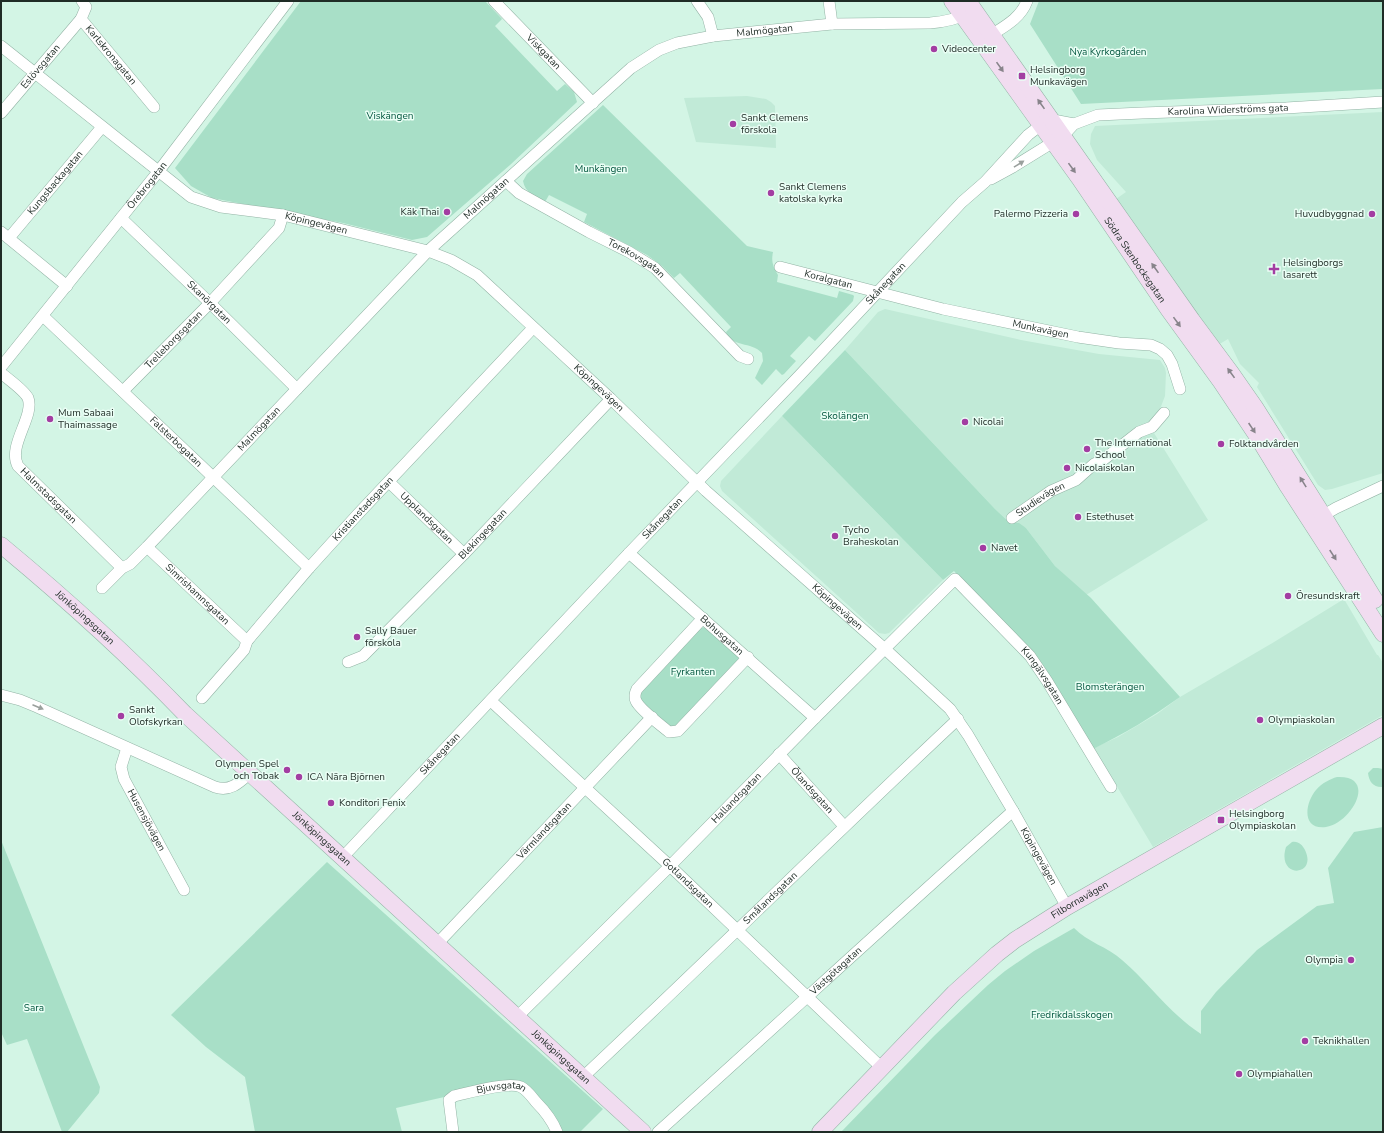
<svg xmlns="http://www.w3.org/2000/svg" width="1384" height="1133" font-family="'Nunito Sans',sans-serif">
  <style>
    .built { fill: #c1ead7 }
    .green { fill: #a8dfc7 }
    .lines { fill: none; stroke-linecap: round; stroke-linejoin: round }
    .street-casing { stroke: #93b3a5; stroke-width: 12 }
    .secondary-casing { stroke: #93b3a5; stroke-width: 17 }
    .street { stroke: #fff; stroke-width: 11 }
    .secondary { stroke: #f1dcf0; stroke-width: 16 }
    .oneway { fill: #88848b }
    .oneway2 { fill: #9aa09d }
    .poi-dot { fill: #a33da2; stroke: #eafef5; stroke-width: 1.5 }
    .labels { text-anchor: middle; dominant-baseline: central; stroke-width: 3; stroke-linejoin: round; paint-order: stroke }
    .street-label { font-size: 10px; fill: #1f2c26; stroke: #eafef5 }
    .poi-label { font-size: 10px; fill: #1f2c26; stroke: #eafef5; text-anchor: start }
    .park-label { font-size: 10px; fill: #055840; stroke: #eafef5 }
  </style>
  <rect width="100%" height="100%" fill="#d3f5e5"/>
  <!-- built -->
  <path class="built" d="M 747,96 L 766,99 L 771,102 L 775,106 L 776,148 L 696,142 L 684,98 Z
    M 1383,112 L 1383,473 L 1332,489 L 1325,490 L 1318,485 L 1257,387 L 1259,383 L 1240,364 L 1228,339 L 1218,345 L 1116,199 L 1126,192 L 1097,160 L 1090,144 L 1091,134 L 1095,126 Z
    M 885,309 L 1021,340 L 1099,354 L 1160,360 L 1165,368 L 1166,373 L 1165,396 L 1160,409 L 1149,425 L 1208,520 L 1086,595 L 1055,566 L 1026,528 L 1010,523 L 995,509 L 845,350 L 878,312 Z
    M 782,416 L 943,580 L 889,633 L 885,634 L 879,633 L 722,491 L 720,486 L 721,481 Z
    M 1344,599 L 1377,655 L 1378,655 L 1383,663 L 1383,715 L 1153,847 L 1094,748 L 1118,737 L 1157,714 L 1180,697 L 1269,645 Z"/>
  <!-- green -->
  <path class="green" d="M 301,1 L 485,1 L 502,19 L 495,26 L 557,91 L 565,84 L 574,92 L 577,102 L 510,165 L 427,237 L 412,240 L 343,223 L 212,198 L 191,186 L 175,168 Z
    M 1039,1 L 1383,1 L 1383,89 L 1081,104 L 1030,24 Z
    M 603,105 L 747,246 L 773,252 C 771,262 773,266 778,275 L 777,282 L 837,298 L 839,291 L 853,295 L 854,296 L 853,301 L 815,341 L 809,336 L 790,356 L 796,361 L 784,374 L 782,375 L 776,369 L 762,385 L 755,378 L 763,361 L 762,353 C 751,341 732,348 726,332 L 731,327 L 680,273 L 674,278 L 662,266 L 647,255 L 584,222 L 587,214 L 549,195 L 545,202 C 535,196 525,193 523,181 L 527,174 Z
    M 845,350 L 995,509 L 1010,523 L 1019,523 L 1026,528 L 1055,566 L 1091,598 L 1180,697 C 1152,717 1124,734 1093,749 L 1047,671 L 1034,653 L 965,584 L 954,571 L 943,580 L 782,416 Z
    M 707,627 L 739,655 L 738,662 L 678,726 L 670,728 L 641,701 L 640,692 L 699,628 Z
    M 1373,768 L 1378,768 L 1383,769 L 1383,787 C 1374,788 1369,782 1368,773 Z
    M 1337,777 C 1378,775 1352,823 1326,827 C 1301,830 1305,803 1316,790 C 1322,783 1330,779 1337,777 Z
    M 1383,827 L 1383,1132 L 841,1132 L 935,1035 L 988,985 L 1005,971 L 1034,951 L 1074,928 C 1087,942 1108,947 1122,960 C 1149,983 1170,1014 1201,1034 L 1201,1011 L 1216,992 L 1257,950 L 1317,906 L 1334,903 L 1328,868 L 1354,832 Z
    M 1,840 L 100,1087 L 99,1093 L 67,1132 L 62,1132 L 27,1039 L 7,1045 L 1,1032 Z
    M 1292,842 C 1299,841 1302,845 1305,850 C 1318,877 1276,879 1286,847 Z
    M 327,862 L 603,1109 L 580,1132 L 552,1132 L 558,1121 L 548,1107 L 519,1080 L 396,1108 L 402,1132 L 255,1132 L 245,1077 L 206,1047 L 171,1015 Z"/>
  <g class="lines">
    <!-- street casing -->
    <g class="street-casing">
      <g id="street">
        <path id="s1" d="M 82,1 L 86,7 L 81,19 L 154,107"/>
        <path id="s2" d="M 494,1 L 593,103"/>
        <path d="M 697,1 L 708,17 L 713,36"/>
        <path d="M 829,1 L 832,24"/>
        <path d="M 985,39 C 1001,28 1020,20 1027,1"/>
        <path id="s3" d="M 1,46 L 191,197 L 221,207 L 283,215 L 428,251 L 451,260 L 477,275 L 611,399 L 706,491 L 885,649 L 950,709 L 968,735 L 1013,811 L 1067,907"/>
        <path id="s4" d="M 1,113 L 81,19"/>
        <path id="s5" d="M 991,179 L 1013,167 L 1063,136 L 1074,124 L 1098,115 L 1142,113 L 1286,108 L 1383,102"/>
        <path id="s6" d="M 506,181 L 519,193 L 589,232 L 629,252 L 655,268 L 740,356 L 748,359"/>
        <path id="s7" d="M 121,218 L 210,303 L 297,389"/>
        <path d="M 1,232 L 67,286"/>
        <path id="s8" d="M 9,238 L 102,127"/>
        <path id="s9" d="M 780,267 L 943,309 L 1078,337 L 1119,343 L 1151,345 L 1160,349 L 1167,355 L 1172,364 L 1180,389"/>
        <path id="s10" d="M 43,316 L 309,568"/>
        <path id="s11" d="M 1,367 L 158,172 L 288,1"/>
        <path id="s12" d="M 1,373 C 8,379 24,390 28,398 C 35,416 7,446 18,466 L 122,568"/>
        <path id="s13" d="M 123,391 L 210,303 L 279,228 L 283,215"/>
        <path id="s14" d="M 389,482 L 464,554"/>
        <path id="s15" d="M 1012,518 L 1051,491 L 1076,480 L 1094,464 L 1103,460 L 1139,432 L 1152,427 L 1164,413"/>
        <path d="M 1317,519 L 1336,508 L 1383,486"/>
        <path id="s16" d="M 147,547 L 247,641"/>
        <path id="s17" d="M 629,553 L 815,718"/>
        <path id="s18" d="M 102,588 L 122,568 L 130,564 L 147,547 L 428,251 L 631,68 L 659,50 L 677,43 L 713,36 L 832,24 L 930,23 C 944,22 957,19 969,13"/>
        <path d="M 703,618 L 637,689 C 635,693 634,697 636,701 C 640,710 661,725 669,732 L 678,731 L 748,657"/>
        <path id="s19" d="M 348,662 L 363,656 L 464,554 L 611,399"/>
        <path d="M 1,695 L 20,700 L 37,707 L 215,787 C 230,792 239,783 250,773"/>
        <path id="s20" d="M 202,698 L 244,650 L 247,641 L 309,568 L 358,514 L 533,328"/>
        <path id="s21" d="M 491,701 L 670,866 L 882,1068"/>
        <path id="s22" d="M 127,748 L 121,767 L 124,779 L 184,890"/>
        <path id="s23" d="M 779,754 L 844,826"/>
        <path id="s24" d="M 342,858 L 629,553 L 799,376 L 962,202 L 985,182 L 1028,135 L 1041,125 L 1053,120 L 1074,124"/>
        <path id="s25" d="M 437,944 L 652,717"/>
        <path id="s26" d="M 517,1017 L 670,866 L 815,718 L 955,579 L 1030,656 L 1047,681 L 1111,787"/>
        <path id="s27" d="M 583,1077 C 709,959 832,837 958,719"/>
        <path id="s28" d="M 453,1132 L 449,1100 L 454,1096 C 468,1093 509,1081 521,1087 C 527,1090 532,1097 536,1102 C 545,1111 552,1120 557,1132"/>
        <path id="s29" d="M 658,1132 C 777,1025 894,917 1013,811"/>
      </g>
    </g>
    <!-- secondary casing -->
    <g class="secondary-casing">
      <g id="secondary">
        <path id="s30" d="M 952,1 L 1079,178 L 1168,309 L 1221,382 L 1257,436 L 1288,487 L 1383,634"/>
        <path d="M 968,1 L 1192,320 L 1232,374 L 1255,407 L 1323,515 L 1375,600"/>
        <path id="s31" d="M 1,545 C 65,598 127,654 185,714 L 643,1132"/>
        <path id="s32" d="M 820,1132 L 954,993 L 997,954 L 1015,940 L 1067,907 L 1383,726"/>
      </g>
    </g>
    <!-- street -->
    <use href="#street" class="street"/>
    <!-- secondary -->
    <use href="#secondary" class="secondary"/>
  </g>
  <!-- one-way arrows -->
  <defs><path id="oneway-solid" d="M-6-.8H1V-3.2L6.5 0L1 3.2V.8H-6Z"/></defs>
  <g class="oneway">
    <use href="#oneway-solid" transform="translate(1000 67) rotate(55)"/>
    <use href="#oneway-solid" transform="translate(1041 104) rotate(-125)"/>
    <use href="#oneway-solid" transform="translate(1072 168) rotate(54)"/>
    <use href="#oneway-solid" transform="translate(1155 268) rotate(-125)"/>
    <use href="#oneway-solid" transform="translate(1177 322) rotate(54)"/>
    <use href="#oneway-solid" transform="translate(1231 373) rotate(-126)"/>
    <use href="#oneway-solid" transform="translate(1252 428) rotate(56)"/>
    <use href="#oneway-solid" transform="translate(1303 482) rotate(-122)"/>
    <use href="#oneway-solid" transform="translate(1333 555) rotate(57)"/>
  </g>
  <g class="oneway2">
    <use href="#oneway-solid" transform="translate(1019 164) rotate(-32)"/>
    <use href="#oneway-solid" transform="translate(38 707) rotate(23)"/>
  </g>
  <!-- markers -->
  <g class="poi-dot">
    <circle cx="934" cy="49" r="4"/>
    <rect x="1018" y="72" width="8" height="8" rx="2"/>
    <circle cx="733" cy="124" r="4"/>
    <circle cx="771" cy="193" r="4"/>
    <circle cx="447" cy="212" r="4"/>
    <circle cx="1076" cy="214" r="4"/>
    <circle cx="1372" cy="214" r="4"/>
    <path d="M1272 263h4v4h4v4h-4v4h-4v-4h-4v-4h4z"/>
    <circle cx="50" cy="419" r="4"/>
    <circle cx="965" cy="422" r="4"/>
    <circle cx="1221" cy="444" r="4"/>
    <circle cx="1087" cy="449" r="4"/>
    <circle cx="1067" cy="468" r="4"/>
    <circle cx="1078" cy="517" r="4"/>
    <circle cx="835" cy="536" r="4"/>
    <circle cx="983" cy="548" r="4"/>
    <circle cx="1288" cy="596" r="4"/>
    <circle cx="357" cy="637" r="4"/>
    <circle cx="121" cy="716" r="4"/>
    <circle cx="1260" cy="720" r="4"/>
    <circle cx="287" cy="770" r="4"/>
    <circle cx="299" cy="777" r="4"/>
    <circle cx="331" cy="803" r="4"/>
    <rect x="1217" y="816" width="8" height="8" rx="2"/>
    <circle cx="1351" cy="960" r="4"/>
    <circle cx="1305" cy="1041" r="4"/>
    <circle cx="1239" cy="1074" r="4"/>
  </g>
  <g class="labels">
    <!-- street labels -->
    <g class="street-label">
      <text stroke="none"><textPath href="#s18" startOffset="884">Malmögatan</textPath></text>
      <text stroke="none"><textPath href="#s2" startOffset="71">Viskgatan</textPath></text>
      <text stroke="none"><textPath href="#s1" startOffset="67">Karlskronagatan</textPath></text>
      <text stroke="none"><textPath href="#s4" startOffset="61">Eslövsgatan</textPath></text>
      <text stroke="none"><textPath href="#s5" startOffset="256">Karolina Widerströms gata</textPath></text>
      <text stroke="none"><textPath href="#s8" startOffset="72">Kungsbackagatan</textPath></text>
      <text stroke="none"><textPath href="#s11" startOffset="233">Örebrogatan</textPath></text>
      <text stroke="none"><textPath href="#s18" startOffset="548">Malmögatan</textPath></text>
      <text stroke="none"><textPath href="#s3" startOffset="371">Köpingevägen</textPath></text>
      <text stroke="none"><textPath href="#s6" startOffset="152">Torekovsgatan</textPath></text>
      <text stroke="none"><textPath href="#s30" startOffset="317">Södra Stenbocksgatan</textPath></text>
      <text stroke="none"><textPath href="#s9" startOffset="50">Koralgatan</textPath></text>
      <text stroke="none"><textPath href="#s24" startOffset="791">Skånegatan</textPath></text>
      <text stroke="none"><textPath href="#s7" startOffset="122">Skanörgatan</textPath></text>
      <text stroke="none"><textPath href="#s9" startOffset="268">Munkavägen</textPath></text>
      <text stroke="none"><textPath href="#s13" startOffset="72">Trelleborgsgatan</textPath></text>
      <text stroke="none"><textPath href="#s3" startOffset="707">Köpingevägen</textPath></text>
      <text stroke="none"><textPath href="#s18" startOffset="224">Malmögatan</textPath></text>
      <text stroke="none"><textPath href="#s10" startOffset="183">Falsterbogatan</textPath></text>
      <text stroke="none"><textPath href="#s12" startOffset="150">Halmstadsgatan</textPath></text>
      <text stroke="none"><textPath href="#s15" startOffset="34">Studievägen</textPath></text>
      <text stroke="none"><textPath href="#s20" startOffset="249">Kristianstadsgatan</textPath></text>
      <text stroke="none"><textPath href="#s14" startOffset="52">Upplandsgatan</textPath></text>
      <text stroke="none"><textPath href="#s24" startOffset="467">Skånegatan</textPath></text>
      <text stroke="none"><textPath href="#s19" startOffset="187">Blekingegatan</textPath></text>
      <text stroke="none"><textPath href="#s16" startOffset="69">Simrishamnsgatan</textPath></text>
      <text stroke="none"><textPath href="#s3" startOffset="1031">Köpingevägen</textPath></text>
      <text stroke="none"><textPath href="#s31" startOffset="111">Jönköpingsgatan</textPath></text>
      <text stroke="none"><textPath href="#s17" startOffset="124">Bohusgatan</textPath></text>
      <text stroke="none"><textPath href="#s26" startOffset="750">Kungälvsgatan</textPath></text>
      <text stroke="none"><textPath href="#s24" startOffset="143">Skånegatan</textPath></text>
      <text stroke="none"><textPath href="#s23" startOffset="49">Ölandsgatan</textPath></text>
      <text stroke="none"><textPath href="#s26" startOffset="310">Hallandsgatan</textPath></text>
      <text stroke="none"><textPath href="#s22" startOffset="79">Husensjövägen</textPath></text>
      <text stroke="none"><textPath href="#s25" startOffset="156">Värmlandsgatan</textPath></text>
      <text stroke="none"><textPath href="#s31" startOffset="435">Jönköpingsgatan</textPath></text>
      <text stroke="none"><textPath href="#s3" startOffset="1355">Köpingevägen</textPath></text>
      <text stroke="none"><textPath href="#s21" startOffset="268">Gotlandsgatan</textPath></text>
      <text stroke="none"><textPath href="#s27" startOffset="259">Smålandsgatan</textPath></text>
      <text stroke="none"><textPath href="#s32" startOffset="350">Filbornavägen</textPath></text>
      <text stroke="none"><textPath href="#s29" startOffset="240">Västgötagatan</textPath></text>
      <text stroke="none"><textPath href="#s31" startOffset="759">Jönköpingsgatan</textPath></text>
      <text stroke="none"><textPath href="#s28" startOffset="87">Bjuvsgatan</textPath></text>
    </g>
    <!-- poi labels -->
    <g class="poi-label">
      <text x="942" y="49">Videocenter</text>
      <text x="1030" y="70">Helsingborg<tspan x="1030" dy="12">Munkavägen</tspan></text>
      <text x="741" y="118">Sankt Clemens<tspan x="741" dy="12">förskola</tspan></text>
      <text x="779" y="187">Sankt Clemens<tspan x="779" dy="12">katolska kyrka</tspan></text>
      <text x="439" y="212" text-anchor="end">Käk Thai</text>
      <text x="1068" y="214" text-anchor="end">Palermo Pizzeria</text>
      <text x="1364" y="214" text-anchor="end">Huvudbyggnad</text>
      <text x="1283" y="263">Helsingborgs<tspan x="1283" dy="12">lasarett</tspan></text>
      <text x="58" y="413">Mum Sabaai<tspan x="58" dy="12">Thaimassage</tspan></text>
      <text x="973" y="422">Nicolai</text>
      <text x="1095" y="443">The International<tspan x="1095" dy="12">School</tspan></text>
      <text x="1229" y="444">Folktandvården</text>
      <text x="1075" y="468">Nicolaiskolan</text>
      <text x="1086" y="517">Estethuset</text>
      <text x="843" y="530">Tycho<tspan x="843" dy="12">Braheskolan</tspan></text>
      <text x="991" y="548">Navet</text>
      <text x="1296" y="596">Öresundskraft</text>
      <text x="365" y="631">Sally Bauer<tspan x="365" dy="12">förskola</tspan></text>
      <text x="129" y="710">Sankt<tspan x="129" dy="12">Olofskyrkan</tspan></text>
      <text x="1268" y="720">Olympiaskolan</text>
      <text x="279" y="764" text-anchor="end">Olympen Spel<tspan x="279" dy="12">och Tobak</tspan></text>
      <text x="307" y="777">ICA Nära Björnen</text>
      <text x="339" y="803">Konditori Fenix</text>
      <text x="1229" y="814">Helsingborg<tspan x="1229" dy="12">Olympiaskolan</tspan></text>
      <text x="1343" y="960" text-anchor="end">Olympia</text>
      <text x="1313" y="1041">Teknikhallen</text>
      <text x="1247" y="1074">Olympiahallen</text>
    </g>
    <!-- park labels -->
    <g class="park-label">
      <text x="1108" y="52">Nya Kyrkogården</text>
      <text x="390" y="116">Viskängen</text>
      <text x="601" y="169">Munkängen</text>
      <text x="845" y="416">Skolängen</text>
      <text x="693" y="672">Fyrkanten</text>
      <text x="1110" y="687">Blomsterängen</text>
      <text x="34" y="1008">Sara</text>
      <text x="1072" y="1015">Fredrikdalsskogen</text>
    </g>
  </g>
  <!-- border -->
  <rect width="1384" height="1133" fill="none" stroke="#1f2c26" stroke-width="4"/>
</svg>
